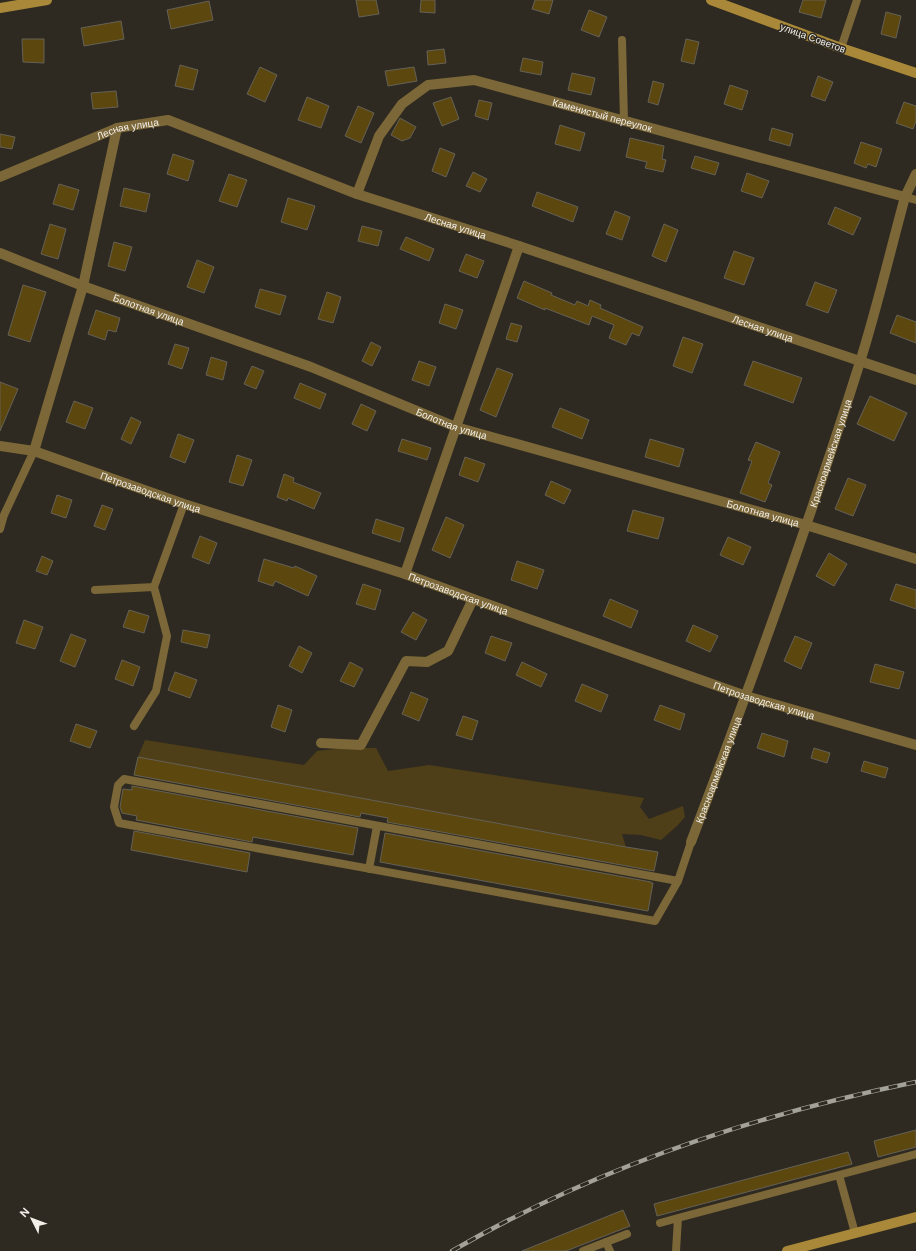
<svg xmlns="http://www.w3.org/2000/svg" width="916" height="1251" font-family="'DM Sans',sans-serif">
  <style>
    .green { fill: #4f3f18 }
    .building { fill: #5c470f; stroke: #656157 }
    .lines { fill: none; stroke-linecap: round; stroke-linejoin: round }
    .lane { stroke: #7b6738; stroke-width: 8 }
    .street { stroke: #7b6738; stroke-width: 10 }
    .secondary { stroke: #a98939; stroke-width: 10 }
    .rail-casing { stroke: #a4a199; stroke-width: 4.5 }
    .rail { stroke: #2e2a21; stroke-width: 3; stroke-dasharray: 9; stroke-linecap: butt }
    .labels { text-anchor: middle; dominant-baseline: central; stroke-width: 3; stroke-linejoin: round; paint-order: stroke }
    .street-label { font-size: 10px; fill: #f2efe9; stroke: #2e2a21 }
  </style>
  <rect width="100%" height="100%" fill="#2e2a21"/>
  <!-- green -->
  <path class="green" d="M 145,740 L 304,765 L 317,751 L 344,748 L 376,748 L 388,771 L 429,765 L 644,798 L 640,807 L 649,819 L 683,806 L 685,817 L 677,826 L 661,840 L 641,835 L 622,834 L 626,847 L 138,757 Z"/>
  <!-- building -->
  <path class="building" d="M 356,0 L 376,0 L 379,14 L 359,17 Z
    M 421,0 L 435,0 L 435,13 L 420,12 Z
    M 535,0 L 553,0 L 549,14 L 532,9 Z
    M 803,0 L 826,0 L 821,18 L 799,12 Z
    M 209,1 L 213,20 L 171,29 L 167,10 Z
    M 589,10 L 607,17 L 599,37 L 581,30 Z
    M 886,12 L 901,16 L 896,38 L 881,34 Z
    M 121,21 L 124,39 L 84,46 L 81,28 Z
    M 22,39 L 44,39 L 44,63 L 23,62 Z
    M 686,39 L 699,42 L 694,64 L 681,61 Z
    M 444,49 L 446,63 L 428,65 L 427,51 Z
    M 523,58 L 543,62 L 541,75 L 520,71 Z
    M 180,65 L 198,70 L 193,90 L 175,86 Z
    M 260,67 L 277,75 L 265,102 L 247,94 Z
    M 414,67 L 417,81 L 388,86 L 385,71 Z
    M 572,73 L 595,78 L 591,95 L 568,90 Z
    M 818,76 L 833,82 L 825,101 L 811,96 Z
    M 653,81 L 664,84 L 658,105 L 648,102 Z
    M 730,85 L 748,91 L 742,110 L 724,104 Z
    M 116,91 L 118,107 L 93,109 L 91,93 Z
    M 307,97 L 329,106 L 321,128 L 298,120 Z
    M 451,97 L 459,119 L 442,126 L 433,103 Z
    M 479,100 L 492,103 L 488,120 L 475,116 Z
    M 904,102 L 916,106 L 916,121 L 913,129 L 896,123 Z
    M 358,106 L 374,113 L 361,143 L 345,136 Z
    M 400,118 L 416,127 L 410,138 L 402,141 L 391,135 Z
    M 560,125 L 585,133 L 580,151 L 555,144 Z
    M 772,128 L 793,134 L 790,146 L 769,140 Z
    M 0,134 L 15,137 L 12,149 L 0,147 Z
    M 630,138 L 664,146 L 662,159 L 666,160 L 663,172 L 645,168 L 647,162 L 626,157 Z
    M 861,142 L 882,149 L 876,167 L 868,164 L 866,168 L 854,163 Z
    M 440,148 L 455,154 L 446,177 L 432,171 Z
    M 173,154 L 194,161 L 188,181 L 167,174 Z
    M 695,156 L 719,163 L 715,175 L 691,168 Z
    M 473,172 L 487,179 L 480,192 L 466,186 Z
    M 747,173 L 769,181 L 762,198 L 741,191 Z
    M 229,174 L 247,180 L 237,207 L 219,201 Z
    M 59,184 L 79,190 L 73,210 L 53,204 Z
    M 124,188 L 150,194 L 146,212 L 120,206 Z
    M 537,192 L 578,207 L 573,222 L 532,206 Z
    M 288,198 L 315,206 L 307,230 L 281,222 Z
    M 835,207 L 861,218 L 853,235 L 828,224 Z
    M 615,211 L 630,217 L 622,240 L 606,234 Z
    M 50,224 L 66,229 L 58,259 L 41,254 Z
    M 664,224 L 678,230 L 666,262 L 652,256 Z
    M 362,226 L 382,231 L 378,246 L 358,241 Z
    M 406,237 L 434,249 L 429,261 L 400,249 Z
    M 114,242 L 132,247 L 125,271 L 108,266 Z
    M 734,251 L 754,258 L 744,285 L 724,278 Z
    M 466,254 L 484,261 L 477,278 L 459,271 Z
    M 197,260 L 214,267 L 204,293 L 187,287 Z
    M 524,281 L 552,293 L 551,295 L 575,305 L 577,301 L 588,306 L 590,300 L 601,305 L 600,308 L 643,327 L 639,336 L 632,333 L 626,345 L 609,338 L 614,325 L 592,316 L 589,325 L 545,308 L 545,310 L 517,298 Z
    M 815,282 L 837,290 L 828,313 L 806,305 Z
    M 23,285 L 46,292 L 30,342 L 8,335 Z
    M 260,289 L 286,296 L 280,315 L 255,307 Z
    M 327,292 L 341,297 L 333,323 L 318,319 Z
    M 445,304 L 463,310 L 456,329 L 439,323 Z
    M 96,310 L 120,318 L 116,332 L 108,330 L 105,340 L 88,334 Z
    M 897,315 L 916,322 L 916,343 L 890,333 Z
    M 511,323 L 522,326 L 517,342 L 506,339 Z
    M 683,337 L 703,344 L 692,373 L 673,366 Z
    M 371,342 L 381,347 L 372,366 L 362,361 Z
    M 175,344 L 189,348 L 182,369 L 168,364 Z
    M 211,357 L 227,362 L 223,380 L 206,375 Z
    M 419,361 L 436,367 L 429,386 L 412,380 Z
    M 753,361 L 802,378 L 793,403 L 744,385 Z
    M 252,366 L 264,371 L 256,389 L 244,384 Z
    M 497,368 L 513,374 L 496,417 L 480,410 Z
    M 0,382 L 18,389 L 0,431 Z
    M 300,383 L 326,394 L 320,409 L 294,398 Z
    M 870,396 L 907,413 L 894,441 L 857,424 Z
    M 74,401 L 93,408 L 85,429 L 66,422 Z
    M 361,404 L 376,411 L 367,431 L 352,424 Z
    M 560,408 L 589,420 L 582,439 L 552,427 Z
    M 131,417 L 141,422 L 131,444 L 121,439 Z
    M 178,434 L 194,440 L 185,463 L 170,457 Z
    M 402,439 L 431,448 L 427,460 L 398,451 Z
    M 650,439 L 684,449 L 679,467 L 645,457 Z
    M 756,442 L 780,452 L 768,483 L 772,485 L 765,502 L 740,493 L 752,461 L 748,460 Z
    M 237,455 L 252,460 L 243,486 L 229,482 Z
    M 465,457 L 485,464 L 478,482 L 459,475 Z
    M 284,474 L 294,478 L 293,482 L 321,493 L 314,509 L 288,498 L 287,501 L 277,497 Z
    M 848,478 L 866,485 L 853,516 L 835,509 Z
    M 551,481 L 571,490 L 564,504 L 545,495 Z
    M 57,495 L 72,500 L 66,518 L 51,513 Z
    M 102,505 L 113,509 L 105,530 L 94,526 Z
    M 633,510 L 664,518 L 658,539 L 627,531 Z
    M 446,517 L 464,525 L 450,558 L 432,550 Z
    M 376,519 L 404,528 L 400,542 L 372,533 Z
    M 200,536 L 217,543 L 209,564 L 192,557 Z
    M 728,537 L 751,547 L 743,565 L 720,555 Z
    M 829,553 L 847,564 L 834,586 L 816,576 Z
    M 42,556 L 53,561 L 47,575 L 36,571 Z
    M 264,559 L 294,568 L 295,566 L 317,576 L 308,596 L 275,581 L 273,586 L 258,581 Z
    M 517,561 L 544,570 L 537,589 L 511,580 Z
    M 363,584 L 381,590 L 375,610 L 356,604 Z
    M 896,584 L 916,590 L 916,609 L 890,600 Z
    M 610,599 L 638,611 L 631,628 L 603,616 Z
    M 129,610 L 149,616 L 144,633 L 123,627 Z
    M 413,612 L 427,620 L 416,640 L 401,632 Z
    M 24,620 L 43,627 L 35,649 L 16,643 Z
    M 693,625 L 718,636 L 710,652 L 686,641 Z
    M 183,630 L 210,635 L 207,648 L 181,642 Z
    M 71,634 L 86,640 L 75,667 L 60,661 Z
    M 491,636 L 512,643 L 505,661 L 485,653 Z
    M 795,636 L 812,643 L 801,669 L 784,661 Z
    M 299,646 L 312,653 L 302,673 L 289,666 Z
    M 122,660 L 140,667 L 133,686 L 115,679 Z
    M 350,662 L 363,669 L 354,687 L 340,681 Z
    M 522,662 L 547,674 L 541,687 L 516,675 Z
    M 875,664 L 904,672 L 899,689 L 870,682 Z
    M 175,672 L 197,680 L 190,698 L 168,690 Z
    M 582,684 L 608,695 L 601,712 L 575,701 Z
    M 411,692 L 428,699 L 419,721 L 402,714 Z
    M 278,705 L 292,710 L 285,732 L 271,727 Z
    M 660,705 L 685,714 L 680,730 L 654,720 Z
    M 463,716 L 478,721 L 472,740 L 456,735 Z
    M 76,724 L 97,731 L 90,748 L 70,741 Z
    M 762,733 L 788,741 L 784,757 L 757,748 Z
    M 814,748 L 830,753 L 827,763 L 811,758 Z
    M 138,757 L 626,847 L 658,852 L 654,871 L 387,822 L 388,818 L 361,813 L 360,817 L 134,775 Z
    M 864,761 L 888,768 L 885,778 L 861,771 Z
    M 132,786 L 358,828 L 353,855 L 253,837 L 252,842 L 136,820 L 137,816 L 122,813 L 120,807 L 123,789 L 132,790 Z
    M 134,831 L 250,853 L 247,872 L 131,850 Z
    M 385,833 L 651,882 L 651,883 L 653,883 L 648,911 L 380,862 Z
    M 916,1130 L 916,1147 L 878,1157 L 874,1141 Z
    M 848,1152 L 852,1164 L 657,1216 L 654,1204 Z
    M 623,1210 L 630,1226 L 566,1251 L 522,1251 Z"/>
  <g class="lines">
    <!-- lane -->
    <path class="lane" d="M 622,40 L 624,121
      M 841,48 L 857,0
      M 905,197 L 916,200
      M 0,529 L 4,515 L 34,451
      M 95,590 L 154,587
      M 134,726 L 156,691 L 167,636 L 154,587 L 184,504
      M 369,869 L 377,826
      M 678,881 L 124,779 L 118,785 L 114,807 L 119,823 L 655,921 L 678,881 L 691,842
      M 839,1175 L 916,1154
      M 660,1223 L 678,1218
      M 606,1242 L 610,1251
      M 583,1251 L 627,1234
      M 676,1251 L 678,1218 L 839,1175 L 855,1233"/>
    <!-- street -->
    <g class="street">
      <path id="s1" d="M 0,177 L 117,128 L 168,120 L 357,194 L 519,246 L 916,380"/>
      <path id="s2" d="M 357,194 L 379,136 L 402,104 L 428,85 L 474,80 L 905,197"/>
      <path id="s3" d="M 0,253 L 83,286 L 311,367 L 456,427 L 806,525 L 916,559"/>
      <path id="s4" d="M 0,446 L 34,451 L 184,504 L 405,574 L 473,599 L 746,696 L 916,745"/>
      <path d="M 34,451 L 83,286 L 117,128"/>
      <path d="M 405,574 L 519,246"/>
      <path d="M 321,743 L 361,745 L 406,661 L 427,662 L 448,651 L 473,599"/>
      <path id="s5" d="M 691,842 C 751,684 809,524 860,362 C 877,308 890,252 905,197 L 916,174"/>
    </g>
    <!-- secondary -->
    <path class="secondary" d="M 711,0 L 841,48 L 916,73
      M 0,8 L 47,0
      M 787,1251 L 916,1217"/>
    <!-- rail casing -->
    <g class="rail-casing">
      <path id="rail" d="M 452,1251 C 595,1168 754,1115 916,1082"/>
    </g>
    <!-- rail -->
    <use href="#rail" class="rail"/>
  </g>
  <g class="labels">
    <!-- street labels -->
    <g class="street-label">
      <text transform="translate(813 38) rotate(20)">улица Советов</text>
      <text stroke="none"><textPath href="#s2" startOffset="313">Каменистый переулок</textPath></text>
      <text stroke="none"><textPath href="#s1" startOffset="137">Лесная улица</textPath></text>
      <text stroke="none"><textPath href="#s1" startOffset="485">Лесная улица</textPath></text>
      <text stroke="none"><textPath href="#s3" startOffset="159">Болотная улица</textPath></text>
      <text stroke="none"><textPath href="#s1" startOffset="809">Лесная улица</textPath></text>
      <text stroke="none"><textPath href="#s3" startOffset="483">Болотная улица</textPath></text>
      <text stroke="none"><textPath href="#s5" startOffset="413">Красноармейская улица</textPath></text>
      <text stroke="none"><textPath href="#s4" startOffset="158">Петрозаводская улица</textPath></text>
      <text stroke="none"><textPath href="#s3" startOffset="807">Болотная улица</textPath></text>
      <text stroke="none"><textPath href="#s4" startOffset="482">Петрозаводская улица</textPath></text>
      <text stroke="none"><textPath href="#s4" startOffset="806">Петрозаводская улица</textPath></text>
      <text stroke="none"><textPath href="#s5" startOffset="77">Красноармейская улица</textPath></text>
    </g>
  </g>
  <!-- north arrow -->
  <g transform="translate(32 1219) rotate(312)" stroke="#2e2a21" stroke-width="3" paint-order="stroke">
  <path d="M0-3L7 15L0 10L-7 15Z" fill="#f2efe9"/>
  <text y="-6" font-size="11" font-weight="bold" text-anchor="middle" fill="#f2efe9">N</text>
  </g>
</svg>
